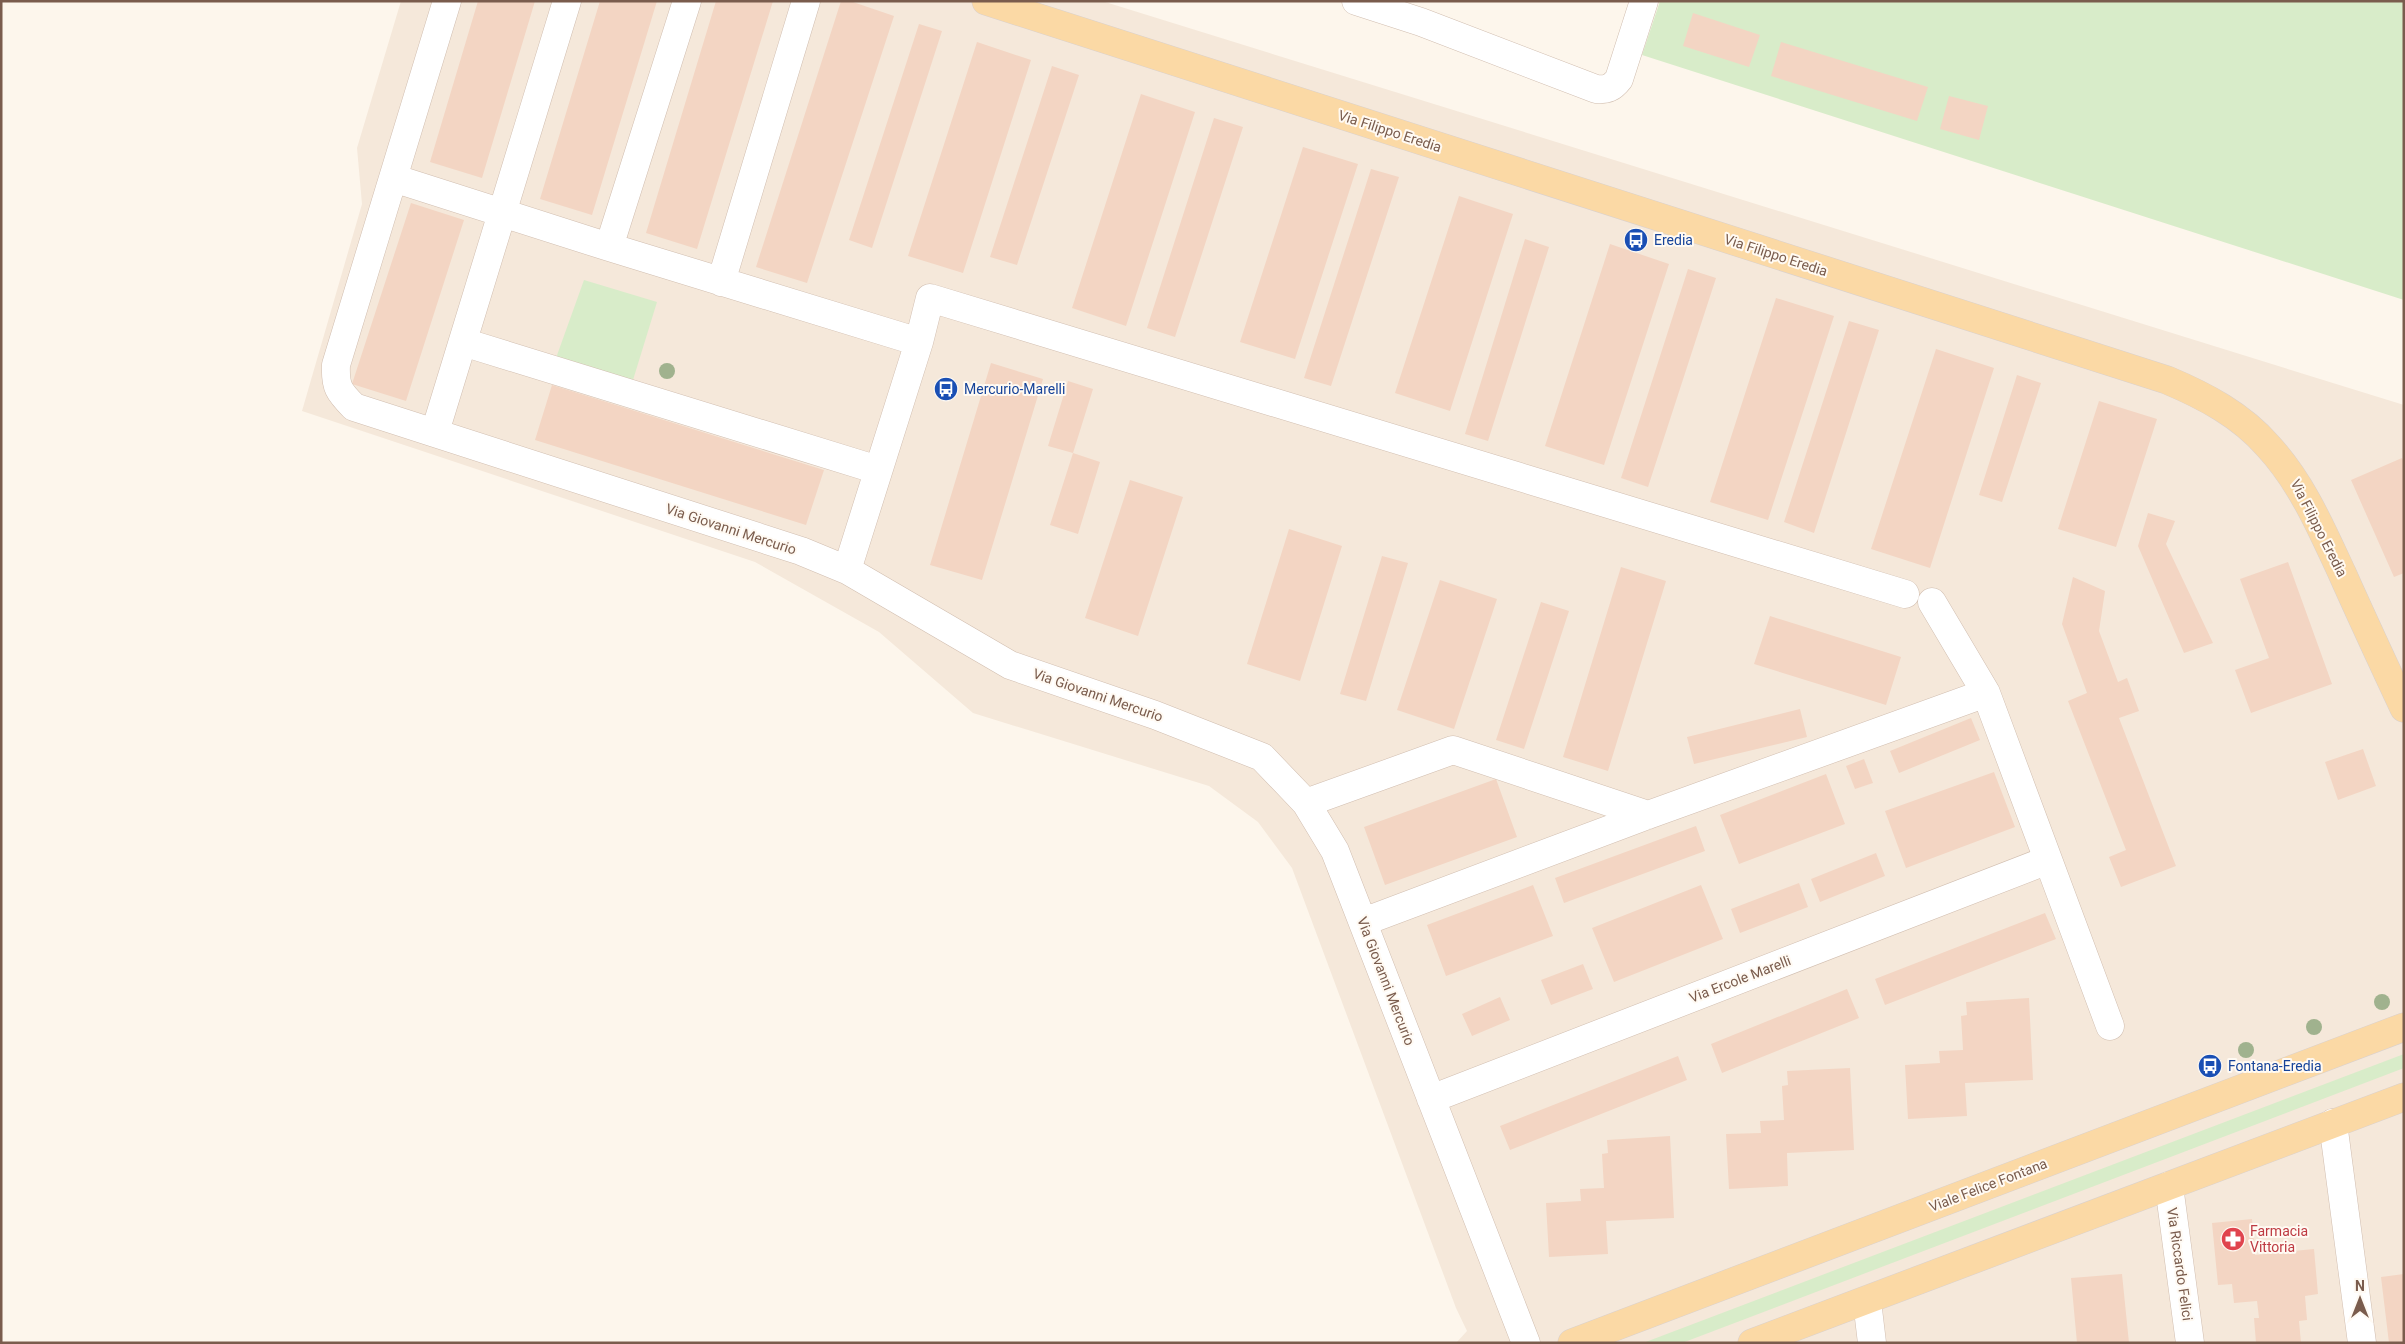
<svg xmlns="http://www.w3.org/2000/svg" width="2405" height="1344" font-family="Roboto,sans-serif">
  <style>
    .residential { fill: #f5e8da }
    .green { fill: #d8ecc9 }
    .building { fill: #f3d5c3 }
    .lines { fill: none; stroke-linecap: round; stroke-linejoin: round }
    .minor-casing { stroke: #d1beb0; stroke-width: 29 }
    .major-casing { stroke: #dad1cd; stroke-width: 29 }
    .minor { stroke: #fff; stroke-width: 28 }
    .major { stroke: #fbd9a5; stroke-width: 28 }
    .tree { fill: #a0b28e }
    .labels { text-anchor: middle; dominant-baseline: central; stroke-width: 4; stroke-linejoin: round; paint-order: stroke }
    .street-label { font-size: 14px; fill: #7a5c4d; stroke: #fffaf3 }
    .transit-label { font-size: 14px; fill: #164399; stroke: #fffaf3; text-anchor: start }
    .health-label { font-size: 14px; fill: #be3a42; stroke: #fffaf3; text-anchor: start }
  </style>
  <rect width="100%" height="100%" fill="#fdf6ec"/>
  <!-- residential -->
  <path class="residential" d="M 401,1 L 1102,1 L 2404,405 L 2404,1343 L 1456,1343 L 1467,1331 L 1456,1308 L 1292,868 L 1258,822 L 1209,786 L 973,713 L 879,632 L 755,562 L 302,411 L 362,204 L 357,148 Z"/>
  <!-- green -->
  <path class="green" d="M 1660,1 L 2404,1 L 2404,300 L 1642,55 Z
    M 584,280 L 657,302 L 633,380 L 556,358 Z
    M 2404,1054 L 2404,1068 L 1682,1343 L 1643,1343 Z"/>
  <!-- building -->
  <path class="building" d="M 478,1 L 535,1 L 482,178 L 430,162 Z
    M 600,1 L 657,1 L 592,215 L 540,199 Z
    M 716,1 L 773,1 L 697,249 L 646,233 Z
    M 841,1 L 850,1 L 894,16 L 807,283 L 756,267 Z
    M 1693,13 L 1760,35 L 1749,67 L 1683,46 Z
    M 919,24 L 942,31 L 872,248 L 849,240 Z
    M 977,42 L 1031,60 L 963,273 L 908,256 Z
    M 1781,42 L 1928,87 L 1917,121 L 1771,76 Z
    M 1052,66 L 1079,75 L 1017,265 L 990,257 Z
    M 1141,94 L 1195,112 L 1126,326 L 1072,308 Z
    M 1949,96 L 1988,106 L 1979,140 L 1940,129 Z
    M 1214,118 L 1243,127 L 1175,337 L 1147,328 Z
    M 1303,147 L 1358,164 L 1295,359 L 1240,342 Z
    M 1371,169 L 1399,177 L 1331,386 L 1304,378 Z
    M 1459,196 L 1513,214 L 1450,411 L 1395,393 Z
    M 411,203 L 464,220 L 406,401 L 352,384 Z
    M 1525,239 L 1549,247 L 1488,441 L 1465,434 Z
    M 1610,244 L 1669,264 L 1604,465 L 1545,446 Z
    M 1688,269 L 1716,278 L 1648,487 L 1621,478 Z
    M 1776,298 L 1834,316 L 1768,520 L 1710,502 Z
    M 1849,321 L 1879,330 L 1814,533 L 1784,522 Z
    M 1936,349 L 1994,368 L 1930,568 L 1871,549 Z
    M 991,363 L 1043,379 L 982,580 L 930,565 Z
    M 2017,375 L 2041,383 L 2002,502 L 1979,495 Z
    M 1068,381 L 1093,389 L 1073,453 L 1100,462 L 1078,534 L 1050,525 L 1073,453 L 1048,446 Z
    M 552,385 L 824,470 L 806,525 L 535,440 Z
    M 2099,401 L 2157,419 L 2116,547 L 2058,529 Z
    M 2402,458 L 2404,462 L 2404,573 L 2394,577 L 2351,480 Z
    M 1130,480 L 1183,497 L 1138,636 L 1085,618 Z
    M 2148,513 L 2175,521 L 2166,544 L 2213,643 L 2184,653 L 2138,546 Z
    M 1289,529 L 1342,546 L 1300,681 L 1247,664 Z
    M 1382,556 L 1408,563 L 1366,701 L 1340,694 Z
    M 2288,562 L 2332,684 L 2251,713 L 2235,670 L 2269,658 L 2240,579 Z
    M 1621,567 L 1666,581 L 1608,771 L 1563,757 Z
    M 2073,577 L 2105,591 L 2099,631 L 2118,682 L 2127,678 L 2139,711 L 2119,718 L 2176,866 L 2121,887 L 2109,857 L 2126,850 L 2068,701 L 2087,693 L 2062,624 Z
    M 1440,580 L 1497,599 L 1454,729 L 1397,710 Z
    M 1541,602 L 1569,611 L 1524,749 L 1496,740 Z
    M 1770,616 L 1901,657 L 1886,705 L 1754,664 Z
    M 1800,709 L 1807,737 L 1694,764 L 1687,737 Z
    M 1971,718 L 1980,740 L 1899,773 L 1890,751 Z
    M 2363,749 L 2376,786 L 2338,800 L 2325,762 Z
    M 1864,759 L 1873,783 L 1855,789 L 1846,766 Z
    M 1994,772 L 2015,827 L 1906,868 L 1885,811 Z
    M 1826,774 L 1845,824 L 1739,864 L 1720,815 Z
    M 1496,779 L 1517,837 L 1385,885 L 1364,827 Z
    M 1696,826 L 1705,851 L 1564,903 L 1555,878 Z
    M 1876,853 L 1885,876 L 1820,902 L 1811,879 Z
    M 1799,883 L 1808,907 L 1740,933 L 1731,909 Z
    M 1533,885 L 1553,936 L 1446,976 L 1427,925 Z
    M 1701,885 L 1723,939 L 1614,982 L 1592,928 Z
    M 2045,913 L 2056,939 L 1885,1005 L 1875,979 Z
    M 1583,964 L 1593,989 L 1551,1005 L 1541,980 Z
    M 1847,989 L 1859,1018 L 1722,1073 L 1711,1044 Z
    M 1500,997 L 1510,1020 L 1472,1036 L 1462,1014 Z
    M 2029,998 L 2033,1080 L 1965,1083 L 1967,1116 L 1908,1119 L 1905,1065 L 1940,1063 L 1939,1051 L 1963,1050 L 1961,1016 L 1967,1015 L 1966,1002 Z
    M 1678,1056 L 1687,1080 L 1510,1150 L 1500,1126 Z
    M 1850,1068 L 1854,1150 L 1787,1153 L 1788,1186 L 1729,1189 L 1726,1134 L 1761,1133 L 1760,1121 L 1784,1120 L 1782,1086 L 1788,1085 L 1787,1071 Z
    M 1670,1136 L 1674,1218 L 1606,1221 L 1608,1254 L 1549,1257 L 1546,1203 L 1581,1201 L 1580,1189 L 1604,1188 L 1602,1154 L 1608,1153 L 1607,1140 Z
    M 2252,1219 L 2255,1255 L 2314,1249 L 2318,1294 L 2305,1296 L 2307,1320 L 2299,1321 L 2301,1343 L 2256,1343 L 2254,1318 L 2259,1318 L 2257,1301 L 2234,1303 L 2232,1284 L 2218,1285 L 2212,1223 Z
    M 2122,1274 L 2129,1343 L 2077,1343 L 2071,1278 Z
    M 2404,1274 L 2404,1343 L 2389,1343 L 2381,1277 Z"/>
  <g class="lines">
    <!-- minor casing -->
    <g class="minor-casing">
      <path id="minor" d="M 447,1 L 336,365 C 335,387 339,392 354,407 L 801,551 L 847,570 L 1010,665 L 1155,715 L 1262,757 L 1306,803 L 1335,851 L 1526,1343
        M 1356,1 L 1421,22 L 1596,89 C 1607,90 1612,88 1619,79 L 1644,1
        M 393,178 L 609,247 L 919,342
        M 609,247 L 687,1
        M 721,282 L 806,1
        M 463,342 L 878,470
        M 435,432 L 567,1
        M 847,570 L 919,342 L 930,298 L 1905,594
        M 1932,602 L 1986,693 L 2110,1026
        M 1306,803 L 1453,750 L 1648,815
        M 1363,922 L 1648,815 L 1986,693
        M 1431,1099 L 2048,860
        M 2333,1123 L 2362,1343
        M 2169,1186 L 2190,1343
        M 1867,1301 L 1872,1343"/>
    </g>
    <!-- major casing -->
    <g class="major-casing">
      <path id="major" d="M 986,1 L 2167,380 C 2205,396 2241,415 2268,446 C 2302,483 2321,528 2342,573 C 2362,618 2383,663 2404,708
        M 1572,1343 L 2404,1027
        M 1752,1343 L 2404,1097"/>
    </g>
    <!-- minor -->
    <use href="#minor" class="minor"/>
    <!-- major -->
    <use href="#major" class="major"/>
  </g>
  <!-- trees -->
  <g class="tree">
    <circle cx="667" cy="371" r="8"/>
    <circle cx="2382" cy="1002" r="8"/>
    <circle cx="2314" cy="1027" r="8"/>
    <circle cx="2246" cy="1050" r="8"/>
  </g>
  <!-- icons -->
  <defs>
    <g id="bus-disc" transform="scale(1.25)"><circle r="9.5" fill="#1a4fb4" stroke="#fffaf3"/><path d="M-5-6H5V4H4V6H2V4H-2V6H-4V4H-5ZM-3.5-4V0h7V-4ZM-3.5 1.2v1.5H-2V1.2ZM2 1.2v1.5H3.5V1.2Z" fill="#fff"/></g>
    <g id="pharmacy-disc" transform="scale(1.25)"><circle r="9.5" fill="#e0444e" stroke="#fffaf3"/><path d="M-2-6h4v4h4v4h-4v4h-4v-4h-4v-4h4Z" fill="#fff"/></g>
  </defs>
  <g fill-rule="evenodd">
    <use href="#bus-disc" x="1636" y="240"/>
    <use href="#bus-disc" x="946" y="389"/>
    <use href="#bus-disc" x="2210" y="1066"/>
    <use href="#pharmacy-disc" x="2233" y="1239"/>
  </g>
  <g class="labels">
    <!-- street labels -->
    <g class="street-label">
      <text transform="translate(1390 131) rotate(18)">Via Filippo Eredia</text>
      <text transform="translate(1776 255) rotate(18)">Via Filippo Eredia</text>
      <text transform="translate(2319 528) rotate(63)">Via Filippo Eredia</text>
      <text transform="translate(731 529) rotate(18)">Via Giovanni Mercurio</text>
      <text transform="translate(1098 695) rotate(19)">Via Giovanni Mercurio</text>
      <text transform="translate(1740 979) rotate(-21)">Via Ercole Marelli</text>
      <text transform="translate(1386 981) rotate(69)">Via Giovanni Mercurio</text>
      <text transform="translate(1988 1185) rotate(-21)">Viale Felice Fontana</text>
      <text transform="translate(2180 1264) rotate(82)">Via Riccardo Felici</text>
    </g>
    <!-- transit labels -->
    <g class="transit-label">
      <text x="1654" y="240">Eredia</text>
      <text x="964" y="389">Mercurio-Marelli</text>
      <text x="2228" y="1066">Fontana-Eredia</text>
    </g>
    <!-- health labels -->
    <g class="health-label">
      <text x="2250" y="1231">Farmacia<tspan x="2250" dy="16">Vittoria</tspan></text>
    </g>
  </g>
  <!-- border -->
  <rect width="2405" height="1344" fill="none" stroke="#7a5c4d" stroke-width="5"/>
  <!-- north arrow -->
  <g transform="translate(2360 1299)" stroke="#fffaf3" stroke-width="4" paint-order="stroke">
  <path d="M0-4L9 19L0 12L-9 19Z" fill="#7a5c4d"/>
  <text y="-8" font-size="14" font-weight="bold" text-anchor="middle" fill="#7a5c4d">N</text>
  </g>
</svg>
